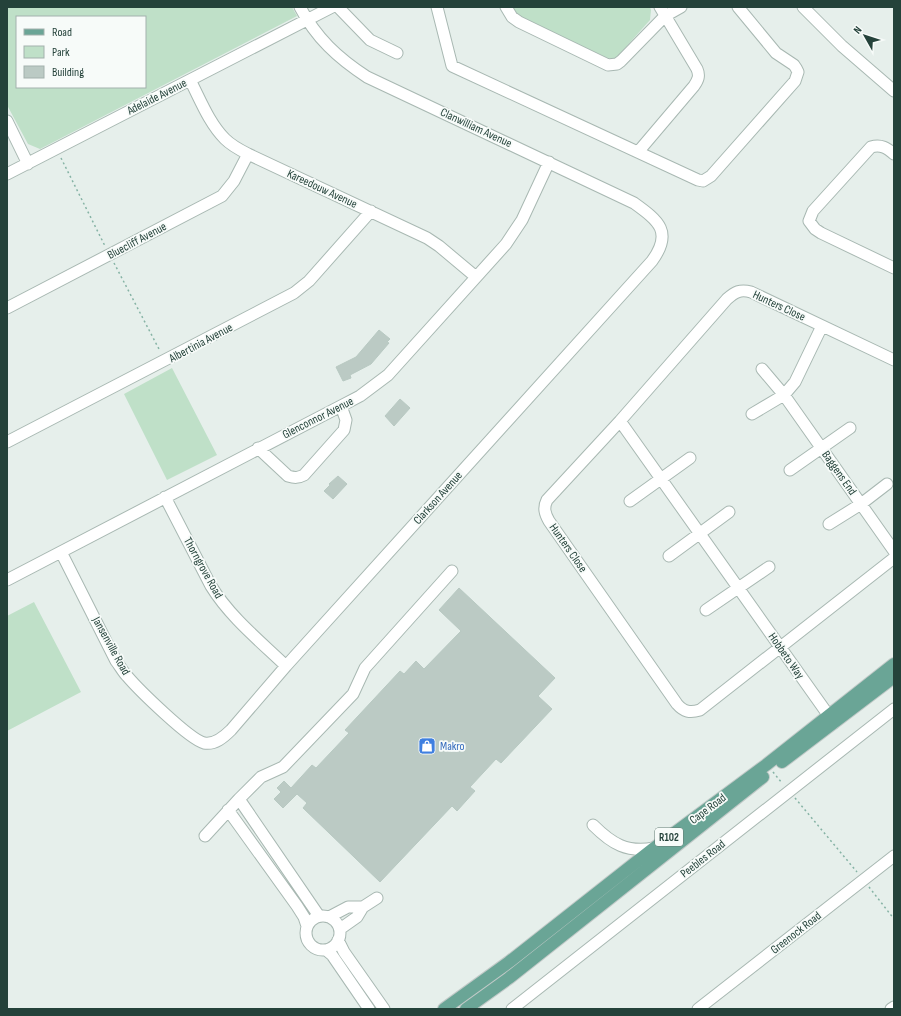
<svg xmlns="http://www.w3.org/2000/svg" width="901" height="1016" font-family="'Sofia Sans Condensed',sans-serif">
  <style>
    .green { fill: #bfe0c8; fill-rule: evenodd }
    .building { fill: #bbcac4; stroke: #b8c9c2 }
    .lines { fill: none; stroke-linecap: round; stroke-linejoin: round }
    .minor-casing { stroke: #a8b8b2; stroke-width: 13 }
    .major-casing { stroke: #c2cac8; stroke-width: 14 }
    .path { stroke: #86b3a5; stroke-width: 1.5; stroke-dasharray: 2 3; stroke-linecap: butt }
    .minor { stroke: #fff; stroke-width: 11 }
    .major { stroke: #6aa596; stroke-width: 12 }
    .labels { text-anchor: middle; dominant-baseline: central; stroke-width: 3.5; stroke-linejoin: round; paint-order: stroke }
    .shield { fill: #f7fbf9; stroke: #637a73; stroke-width: 1 }
    .shield-label { font-size: 11px; font-weight: bold; fill: #24423a }
    .street-label { font-size: 12px; fill: #24423a; stroke: #f7fbf9 }
    .shop-label { font-size: 12px; fill: #366cbe; stroke: #f7fbf9; text-anchor: start }
  </style>
  <rect width="100%" height="100%" fill="#e6efeb"/>
  <!-- green -->
  <path class="green" d="M 7,7 L 292,7 L 297,16 L 40,149 L 28,144 L 7,105 ZM 17,17 L 145,17 L 145,87 L 17,87 Z
    M 513,7 L 650,7 L 651,10 L 650,20 L 617,57 L 612,59 L 607,58 L 523,19 L 516,13 Z
    M 172,368 L 217,455 L 167,480 L 124,394 Z
    M 34,602 L 81,692 L 7,731 L 7,616 Z"/>
  <!-- building -->
  <path class="building" d="M 379,330 L 390,339 L 387,342 L 389,343 L 371,364 L 350,375 L 351,378 L 343,381 L 336,367 L 356,357 Z
    M 400,399 L 410,408 L 394,426 L 385,416 Z
    M 338,476 L 347,484 L 333,499 L 324,491 L 330,485 L 329,484 Z
    M 459,588 L 555,678 L 538,696 L 552,709 L 501,763 L 496,759 L 470,787 L 475,791 L 457,811 L 452,806 L 380,882 L 303,808 L 307,803 L 297,794 L 283,808 L 274,799 L 281,792 L 277,788 L 284,781 L 291,788 L 312,765 L 316,768 L 349,733 L 345,730 L 400,671 L 404,674 L 416,661 L 424,669 L 461,631 L 439,610 Z"/>
  <g class="lines">
    <!-- minor casing -->
    <g class="minor-casing">
      <path id="minor" d="M 338,7 L 370,40 L 397,53
        M 437,7 L 452,66 L 698,180 L 703,181 L 711,176 L 795,81 L 798,72 L 796,68 L 794,65 L 776,53 L 738,7
        M 506,7 L 512,17 L 519,22 L 608,65 L 617,64 L 621,61 L 665,16 L 681,7
        M 803,7 L 842,46 L 894,91
        M 190,80 C 200,99 209,123 225,139 C 231,145 240,150 248,154 L 427,238 L 439,246 L 476,277
        M 7,121 L 28,164
        M 638,152 L 694,86 C 698,80 700,76 697,69 L 660,7
        M 894,154 C 887,148 881,144 871,147 L 813,211 L 809,221 L 815,229 L 821,233 L 894,268
        M 7,174 L 332,7
        M 7,308 L 222,196 L 234,181 L 248,154
        M 894,360 L 751,292 C 740,289 735,292 727,299 L 620,421 L 547,500 C 543,508 545,514 549,521 L 677,704 C 684,712 690,713 700,710 L 894,558
        M 762,369 L 784,395 L 894,551
        M 752,414 L 784,395 L 795,382 L 822,326
        M 620,421 L 834,723
        M 7,442 L 294,293 L 309,281 L 371,211
        M 258,448 L 288,476 C 295,478 298,478 304,475 L 344,430 L 346,420 L 341,406
        M 790,470 L 850,428
        M 165,497 L 211,586 C 230,617 260,641 286,666
        M 630,501 L 690,458
        M 829,524 L 861,504 L 887,484
        M 61,552 L 116,661 C 120,666 123,672 127,676 C 139,690 189,739 204,743 C 215,745 224,737 231,730 L 286,666 L 652,261 C 673,232 659,221 634,203 L 367,77 C 338,58 316,38 300,7
        M 669,556 L 729,512
        M 7,580 L 341,406 L 360,396 L 388,375 L 506,244 L 522,220 L 549,162
        M 706,610 L 769,567
        M 239,799 L 319,916
        M 228,810 L 297,906 L 304,917 L 307,926
        M 593,825 C 612,844 627,853 654,848
        M 205,836 L 239,799 L 261,777 L 283,767 L 353,694 L 365,668 L 452,571
        M 363,907 L 377,898
        M306 933a17 17 0 1 1 34 0a17 17 0 1 1-34 0Z
        M 329,917 L 348,907 L 363,907 L 357,917 L 340,929
        M 338,940 L 344,952 L 384,1009
        M 326,950 L 332,955 L 369,1009
        M 512,1009 L 894,709
        M 698,1009 L 894,856
        M 891,1009 L 894,1007"/>
    </g>
    <!-- major casing -->
    <g class="major-casing">
      <path id="major" d="M 782,762 L 894,677
        M 444,1009 L 509,962 L 654,848 L 766,765 L 894,664
        M 466,1009 L 509,978 L 763,777"/>
    </g>
    <!-- path -->
    <path class="path" d="M 61,158 L 105,246
      M 114,263 L 160,351
      M 773,772 L 782,783
      M 795,798 L 857,872
      M 869,887 L 894,919"/>
    <!-- minor -->
    <use href="#minor" class="minor"/>
    <!-- major -->
    <use href="#major" class="major"/>
  </g>
  <!-- icons -->
  <defs>
    <g id="shop-square" transform="scale(0.9)"><rect x="-9" y="-9" width="18" height="18" rx="4" fill="#3f7fe0" stroke="#f7fbf9"/><path d="M-5-2.5h2.3a2.7 3.5 0 0 1 5.4 0H5L5.5 6h-11ZM-1.5-2.5h3a1.5 2.3 0 0 0-3 0Z" fill="#fff"/></g>
  </defs>
  <g fill-rule="evenodd">
    <use href="#shop-square" x="427" y="746"/>
  </g>
  <g class="labels">
    <!-- shield labels -->
    <rect class="shield" x="655" y="828" width="28" height="18" rx="3"/>
    <g class="shield-label">
      <text x="669" y="837">R102</text>
    </g>
    <!-- street labels -->
    <g class="street-label">
      <text transform="translate(157 97) rotate(-27)">Adelaide Avenue</text>
      <text transform="translate(476 128) rotate(25)">Clanwilliam Avenue</text>
      <text transform="translate(322 189) rotate(25)">Kareedouw Avenue</text>
      <text transform="translate(137 241) rotate(-28)">Bluecliff Avenue</text>
      <text transform="translate(779 306) rotate(25)">Hunters Close</text>
      <text transform="translate(201 343) rotate(-28)">Albertinia Avenue</text>
      <text transform="translate(318 418) rotate(-27)">Glenconnor Avenue</text>
      <text transform="translate(839 473) rotate(55)">Baggens End</text>
      <text transform="translate(438 498) rotate(-48)">Clarkson Avenue</text>
      <text transform="translate(568 548) rotate(55)">Hunters Close</text>
      <text transform="translate(203 568) rotate(61)">Thorngrove Road</text>
      <text transform="translate(111 646) rotate(61)">Jansenville Road</text>
      <text transform="translate(786 656) rotate(55)">Hobbeto Way</text>
      <text transform="translate(708 809) rotate(-37)">Cape Road</text>
      <text transform="translate(703 859) rotate(-38)">Peebles Road</text>
      <text transform="translate(796 933) rotate(-38)">Greenock Road</text>
    </g>
    <!-- shop labels -->
    <g class="shop-label">
      <text x="440" y="746">Makro</text>
    </g>
  </g>
  <!-- border -->
  <rect width="901" height="1016" fill="none" stroke="#24423a" stroke-width="16"/>
  <!-- legend -->
  <rect x="16" y="16" width="130" height="72" fill="#f7fbf9" stroke="#a3b1ad"/>
  <rect x="24" y="29" width="20" height="6" fill="#6aa596" stroke="#a3b1ad"/>
  <text x="52" y="36" font-size="12" fill="#24423a">Road</text>
  <rect x="24" y="46" width="20" height="12" fill="#bfe0c8" stroke="#a3b1ad"/>
  <text x="52" y="56" font-size="12" fill="#24423a">Park</text>
  <rect x="24" y="66" width="20" height="12" fill="#bbcac4" stroke="#a3b1ad"/>
  <text x="52" y="76" font-size="12" fill="#24423a">Building</text>
  <!-- north arrow -->
  <g transform="translate(865 36) rotate(309)" stroke="#f7fbf9" stroke-width="3" paint-order="stroke">
  <path d="M0-3L7 15L0 10L-7 15Z" fill="#24423a"/>
  <text y="-6" font-size="11" font-weight="bold" text-anchor="middle" fill="#24423a">N</text>
  </g>
</svg>
